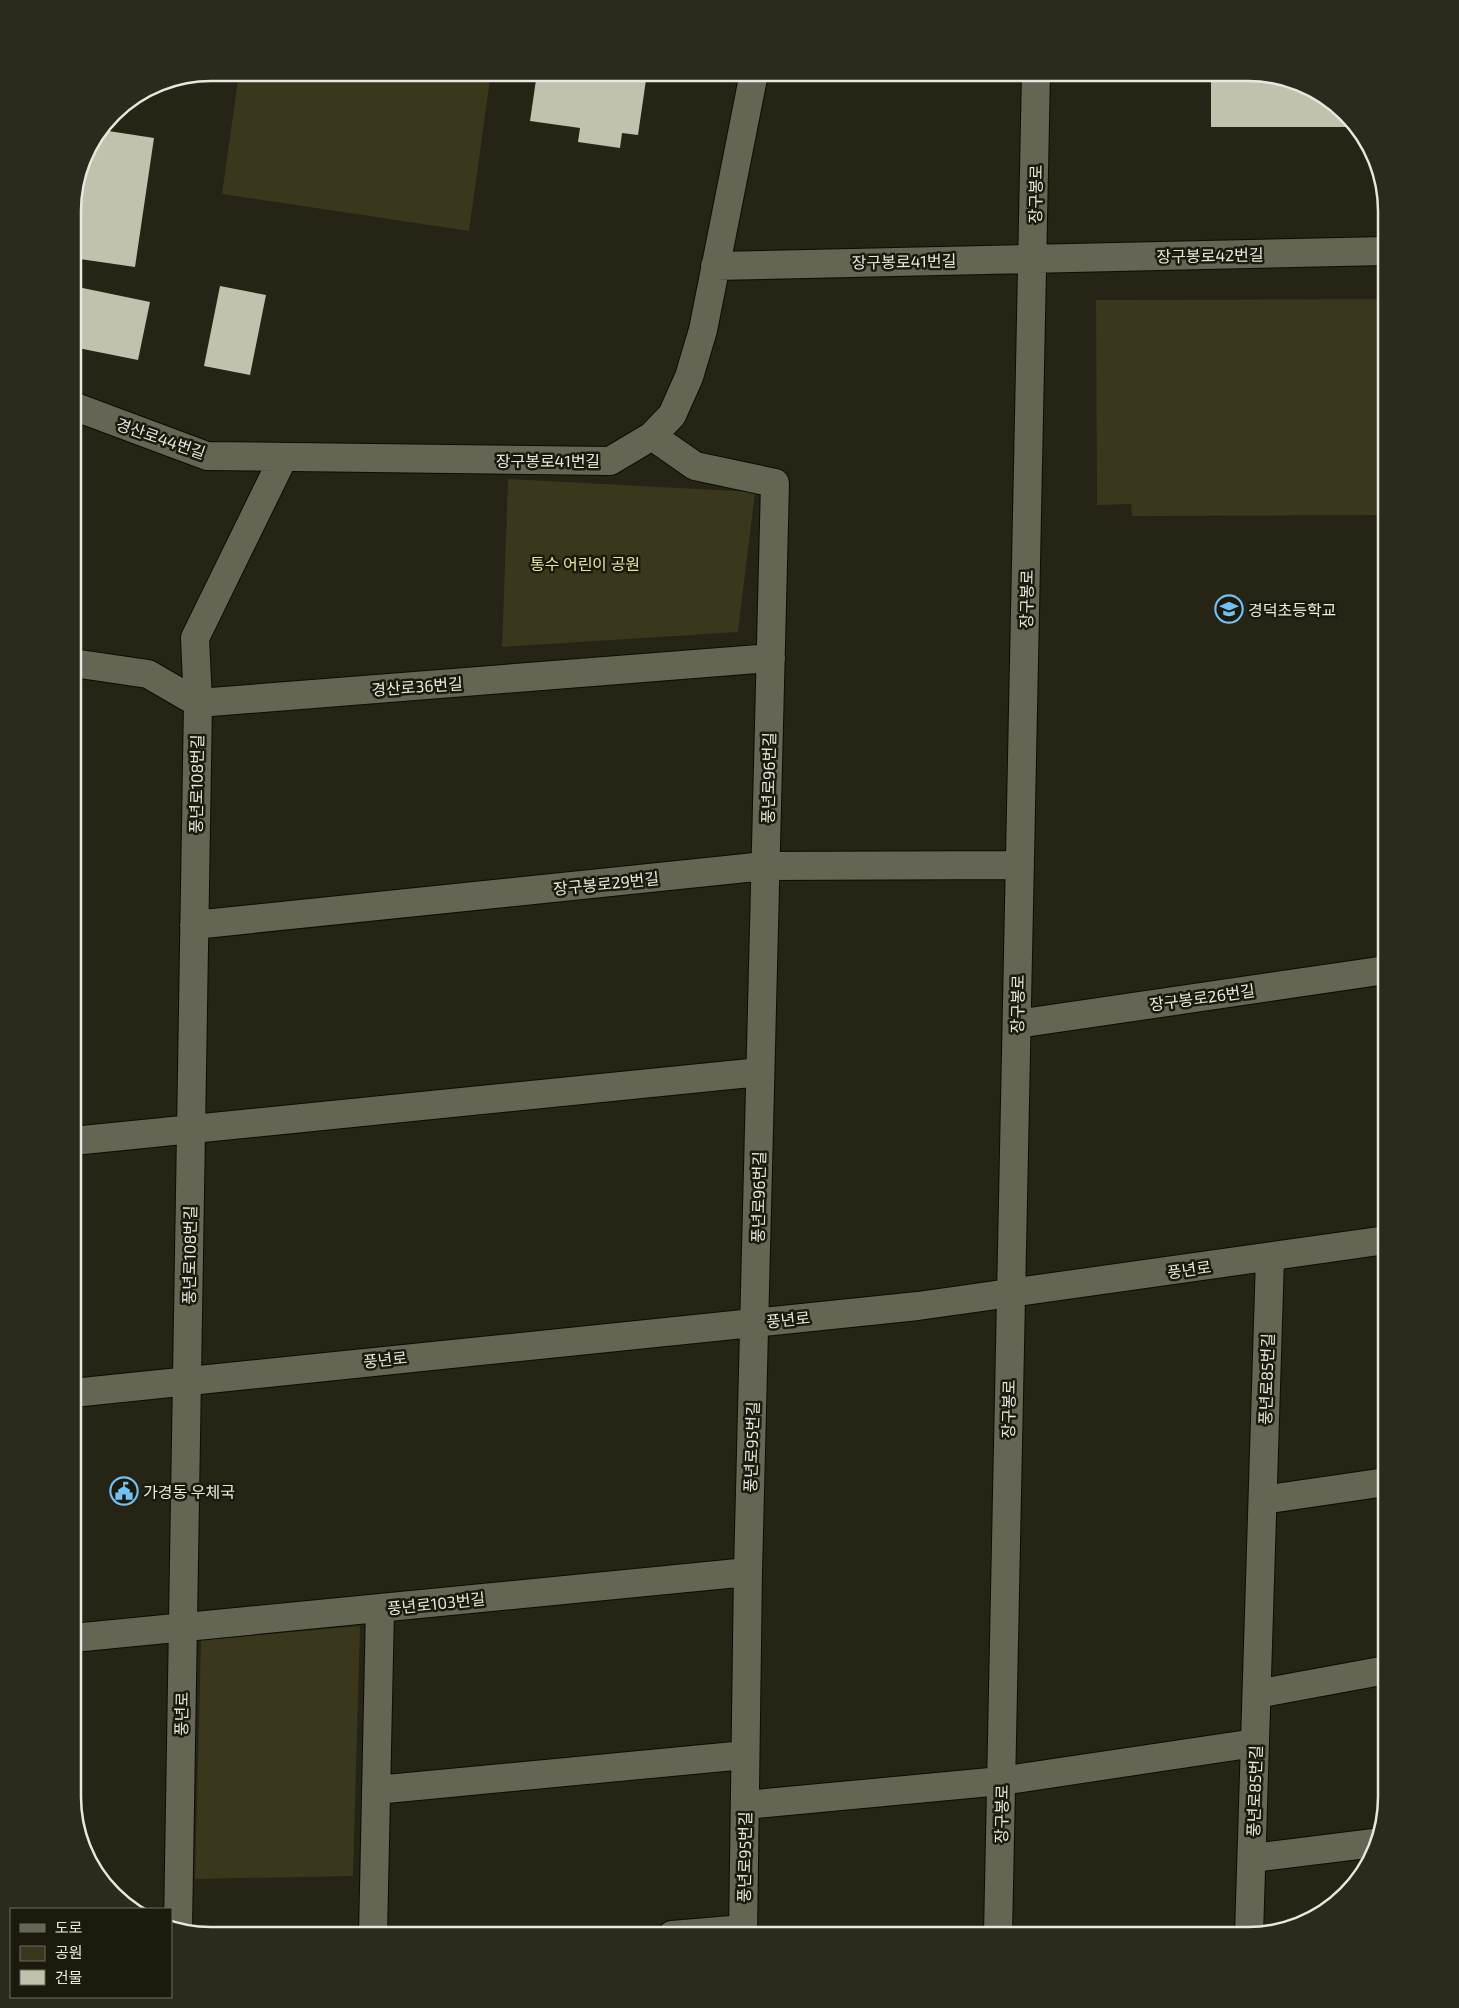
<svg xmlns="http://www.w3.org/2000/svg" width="1459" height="2008" font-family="'Exo 2','Noto Sans KR',sans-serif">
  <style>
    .green { fill: #39371c }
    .building { fill: #c2c1ae }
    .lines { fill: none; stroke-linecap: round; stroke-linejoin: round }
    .minor-casing { stroke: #0e0d02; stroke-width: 30 }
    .minor { stroke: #656554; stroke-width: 28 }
    .labels { text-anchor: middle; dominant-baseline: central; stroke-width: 5; stroke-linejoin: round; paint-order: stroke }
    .street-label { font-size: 16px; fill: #e8e8de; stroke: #1b1a0c }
    .park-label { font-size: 16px; fill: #e7e29c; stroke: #1b1a0c }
    .poi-label { font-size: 16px; fill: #e8e8de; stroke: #1b1a0c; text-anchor: start }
    .rim { fill: none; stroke: #e8e8de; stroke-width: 2.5 }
  </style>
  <rect width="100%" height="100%" fill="#252415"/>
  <!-- green -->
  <path class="green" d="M 239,73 L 491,73 L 469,231 L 222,194 Z
    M 1386,299 L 1386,515 L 1132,516 L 1131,504 L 1097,505 L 1096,300 Z
    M 508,479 L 755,492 L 738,632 L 502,647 Z
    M 360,1626 L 353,1876 L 195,1879 L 201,1640 Z"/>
  <!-- building -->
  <path class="building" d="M 537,73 L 647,73 L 638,135 L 622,133 L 620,148 L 578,142 L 580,128 L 530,121 Z
    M 1211,73 L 1257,73 L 1318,91 L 1353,127 L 1211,127 Z
    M 102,130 L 154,138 L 135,267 L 73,258 L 73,202 L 87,150 Z
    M 73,286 L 150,302 L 138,360 L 73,347 Z
    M 220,286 L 266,295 L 250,375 L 204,366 Z"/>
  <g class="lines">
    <!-- minor casing -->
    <g class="minor-casing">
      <path id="minor" d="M 715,266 L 1386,251
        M 73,406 L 207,456 L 610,461 L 652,436 L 672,415 L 689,377 L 703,330 L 754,73
        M 652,436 L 695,466 L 775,483 L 748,1572 L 743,1935
        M 73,663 L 148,674 L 198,703 L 771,658
        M 194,925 L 765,866 L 1020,865
        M 1017,1024 L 1386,970
        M 73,1141 L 760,1072
        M 73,1393 L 918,1306 L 1386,1240
        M 1263,1500 L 1386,1482
        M 73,1638 L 748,1572
        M 1257,1694 L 1386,1670
        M 376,1790 L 745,1755
        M 745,1805 L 1001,1781 L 1255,1743
        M 1252,1858 L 1374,1843
        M 178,1928 L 198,703 L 195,638 L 283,458
        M 373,1935 L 380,1609
        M 672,1935 L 743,1929
        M 998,1935 L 1036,73
        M 1249,1935 L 1270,1258"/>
    </g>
    <!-- minor -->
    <use href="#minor" class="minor"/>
  </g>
  <!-- icons -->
  <defs>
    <g id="school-ring" transform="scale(1.4375)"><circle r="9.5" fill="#1b1a0c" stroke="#72c1f5" stroke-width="1.5"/><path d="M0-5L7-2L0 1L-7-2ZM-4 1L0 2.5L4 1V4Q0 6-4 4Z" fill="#72c1f5"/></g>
    <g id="civic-ring" transform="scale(1.4375)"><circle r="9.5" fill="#1b1a0c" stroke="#72c1f5" stroke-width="1.5"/><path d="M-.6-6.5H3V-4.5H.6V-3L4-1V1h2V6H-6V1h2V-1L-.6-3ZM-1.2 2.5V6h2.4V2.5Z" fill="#72c1f5"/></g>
  </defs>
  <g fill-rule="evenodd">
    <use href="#school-ring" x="1229" y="609"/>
    <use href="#civic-ring" x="124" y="1491"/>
  </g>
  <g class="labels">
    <!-- street labels -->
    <g class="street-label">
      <text transform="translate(1035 194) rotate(-89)">장구봉로</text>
      <text transform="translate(1210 255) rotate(-1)">장구봉로42번길</text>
      <text transform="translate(904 261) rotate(-1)">장구봉로41번길</text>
      <text transform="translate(161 438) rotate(19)">경산로44번길</text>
      <text x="548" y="460">장구봉로41번길</text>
      <text transform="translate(1026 599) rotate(-89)">장구봉로</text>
      <text transform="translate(417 686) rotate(-4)">경산로36번길</text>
      <text transform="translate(768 778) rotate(-89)">풍년로96번길</text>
      <text transform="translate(196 784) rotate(-89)">풍년로108번길</text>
      <text transform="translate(606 883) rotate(-6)">장구봉로29번길</text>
      <text transform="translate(1202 997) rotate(-8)">장구봉로26번길</text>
      <text transform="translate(1017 1004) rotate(-89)">장구봉로</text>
      <text transform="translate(758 1197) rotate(-89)">풍년로96번길</text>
      <text transform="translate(189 1255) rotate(-89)">풍년로108번길</text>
      <text transform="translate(1189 1269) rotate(-8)">풍년로</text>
      <text transform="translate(788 1319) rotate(-6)">풍년로</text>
      <text transform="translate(385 1359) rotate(-6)">풍년로</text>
      <text transform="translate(1266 1379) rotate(-88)">풍년로85번길</text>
      <text transform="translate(1008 1409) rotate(-89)">장구봉로</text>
      <text transform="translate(751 1447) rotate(-88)">풍년로95번길</text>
      <text transform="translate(436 1603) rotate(-6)">풍년로103번길</text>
      <text transform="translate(181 1714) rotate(-89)">풍년로</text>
      <text transform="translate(1254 1791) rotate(-88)">풍년로85번길</text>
      <text transform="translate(1001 1814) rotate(-89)">장구봉로</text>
      <text transform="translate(744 1857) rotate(-89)">풍년로95번길</text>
    </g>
    <!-- park labels -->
    <g class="park-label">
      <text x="585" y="563">통수 어린이 공원</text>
    </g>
    <!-- poi labels -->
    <g class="poi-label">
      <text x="1248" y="609">경덕초등학교</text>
      <text x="143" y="1491">가경동 우체국</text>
    </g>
  </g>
  <!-- crop -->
  <path d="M0 0H1459V2008H0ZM211 81H1248A130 130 0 0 1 1378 211V1797A130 130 0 0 1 1248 1927H211A130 130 0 0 1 81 1797V211A130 130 0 0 1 211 81Z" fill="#2b2a1d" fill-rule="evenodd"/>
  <path class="rim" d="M211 81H1248A130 130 0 0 1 1378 211V1797A130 130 0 0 1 1248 1927H211A130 130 0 0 1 81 1797V211A130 130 0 0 1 211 81Z"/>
  <!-- legend -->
  <rect x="10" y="1908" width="162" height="90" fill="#1b1a0c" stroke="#6d6c60"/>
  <rect x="20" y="1924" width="25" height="8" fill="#656554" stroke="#6d6c60"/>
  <text x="55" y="1933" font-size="15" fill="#e8e8de">도로</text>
  <rect x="20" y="1946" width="25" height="15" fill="#39371c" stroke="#6d6c60"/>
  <text x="55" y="1958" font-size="15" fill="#e8e8de">공원</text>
  <rect x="20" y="1970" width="25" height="15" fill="#c2c1ae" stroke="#6d6c60"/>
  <text x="55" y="1983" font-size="15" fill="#e8e8de">건물</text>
</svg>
